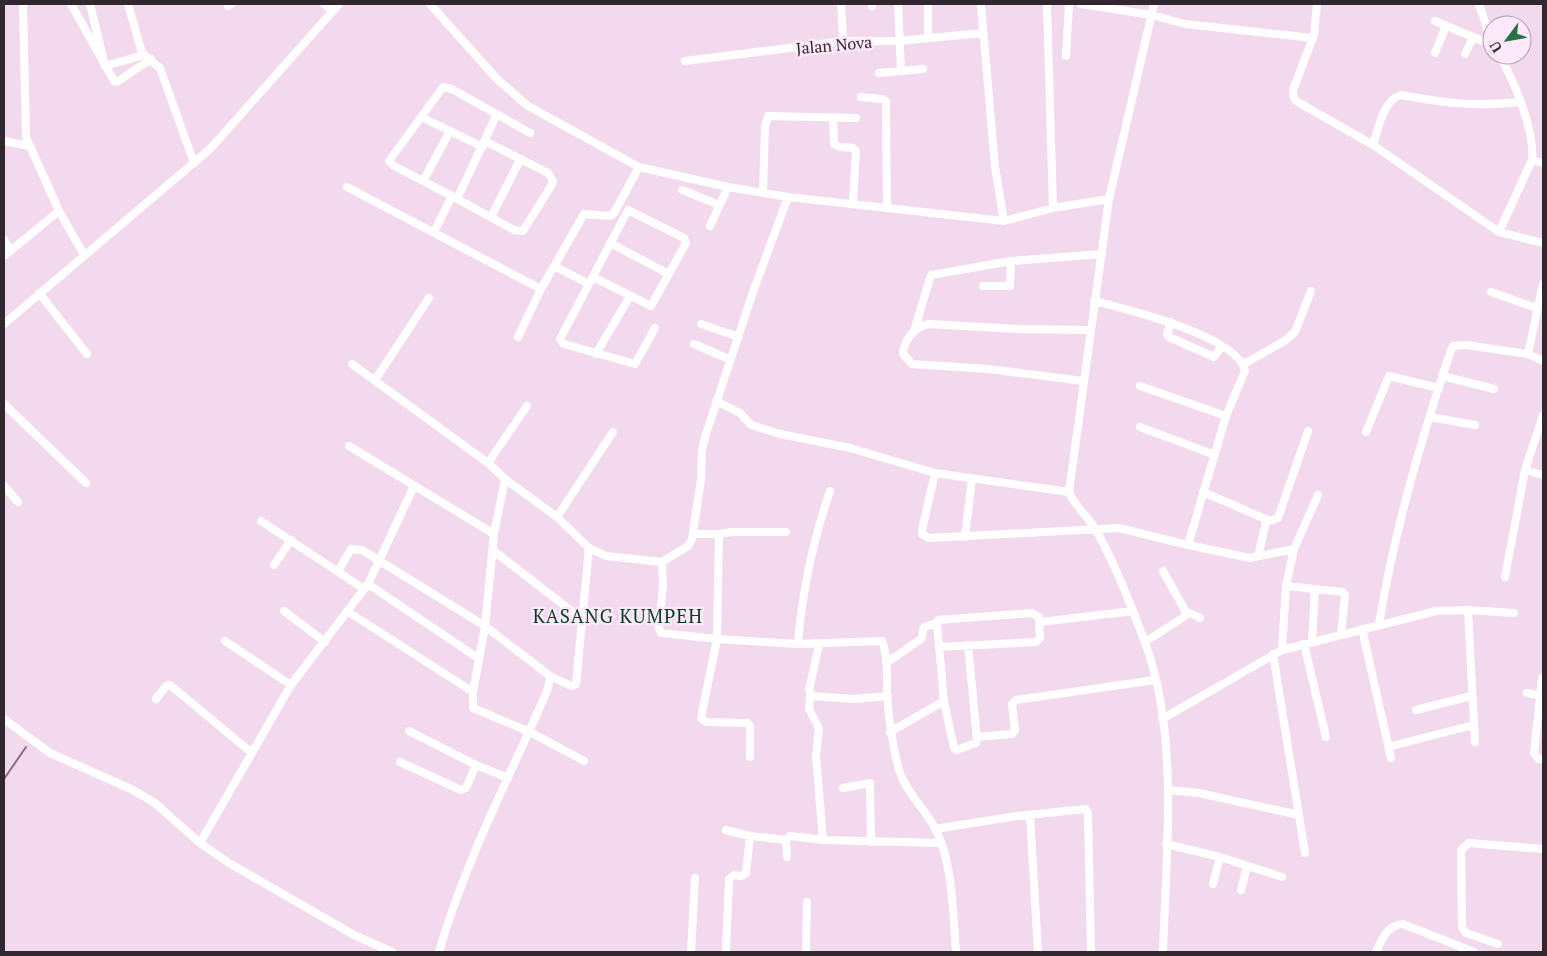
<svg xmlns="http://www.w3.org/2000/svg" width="1547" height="956" font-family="'PT Serif',serif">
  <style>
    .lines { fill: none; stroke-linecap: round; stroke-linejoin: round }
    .stream { stroke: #8e6a86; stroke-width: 2 }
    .minor { stroke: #fff; stroke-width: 8 }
    .labels { text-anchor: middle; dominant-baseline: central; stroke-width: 5; stroke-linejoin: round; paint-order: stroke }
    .street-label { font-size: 16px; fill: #31272f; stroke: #fde8f9 }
    .quarter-label { font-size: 19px; letter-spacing: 1px; fill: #033f20; stroke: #fde8f9 }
  </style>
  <rect width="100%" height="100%" fill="#f3d9ed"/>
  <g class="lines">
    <!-- stream -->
    <path class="stream" d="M 4,779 L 26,747"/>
    <!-- minor -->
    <path class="minor" d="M 23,4 L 26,137 L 59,211 L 84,255
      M 71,4 L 114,81 L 117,82 L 151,59
      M 90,4 L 105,66 L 144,55
      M 128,4 L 142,53 L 160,68 L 194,163
      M 324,4 L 333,11
      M 430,4 L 497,79 L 528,106 L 639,167 L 728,187 L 788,197 L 1004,221 L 1053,208 L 1109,199
      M 841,4 L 843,38 L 845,41
      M 872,4 L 872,6
      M 898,4 L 901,71
      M 928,4 L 928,37
      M 981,4 L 995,167 L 1004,221
      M 1047,4 L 1053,208
      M 1081,4 L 1152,15 L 1185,24 L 1313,38
      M 1154,4 L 1109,199 L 1069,492 C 1075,507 1089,517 1097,532 C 1116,566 1130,603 1144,640 C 1180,733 1166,854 1163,952
      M 1317,4 L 1314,35 L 1293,90 L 1293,95 L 1296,101 L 1373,145 L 1499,232 L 1543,243
      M 1479,4 L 1492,43
      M 228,6 L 231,4
      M 1435,21 L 1492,45
      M 1435,53 L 1446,26
      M 1465,54 L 1473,38
      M 1066,56 L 1069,4
      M 685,61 L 845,41 L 899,41 L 983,33
      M 879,73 L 923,69
      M 861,97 L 882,99 L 886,101 L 887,207
      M 421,117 L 483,147
      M 833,118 L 834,144 L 840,147 L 853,148 L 856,151 L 853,203
      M 4,141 L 29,146
      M 1373,145 C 1379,128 1383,100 1401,95 C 1445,103 1474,107 1519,102
      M 1532,160 L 1543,163
      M 423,181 L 450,131
      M 347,187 L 541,289 L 584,214 L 610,216 L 614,213 L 639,167
      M 682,190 L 719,205
      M 763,192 L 765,127 L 768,116 L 856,118
      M 452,196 L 394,166 L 389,161 L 443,87 L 452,89 L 530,133
      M 457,199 L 497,114
      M 491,217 L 520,160
      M 710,226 L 728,187
      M 434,232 L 452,196 L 514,230 L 523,231 L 551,186 L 553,181 L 548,173 L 485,141
      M 1499,232 L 1532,160 C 1535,131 1514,80 1499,55
      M 4,240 L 11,251
      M 610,243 L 669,274
      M 4,256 L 59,211
      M 554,266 L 589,284
      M 593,277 L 651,306 L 686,243 L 684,238 L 628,210 L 560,339 L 564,344 L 635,364 L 655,328
      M 983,286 L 1010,286 L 1011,261 L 1102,254
      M 1491,292 L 1537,308
      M 39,293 L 87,354
      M 1171,322 L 1167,334 L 1169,337 L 1214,357 L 1222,346
      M 4,324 L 210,149 L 339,4
      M 701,324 L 739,337
      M 915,328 L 931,275 L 1011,261
      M 518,337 L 541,289
      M 694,344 L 731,360
      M 596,354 L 630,296
      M 1528,354 L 1543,361
      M 352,364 L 488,463 L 505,479 L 557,517 L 589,548 L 606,556 L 662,562 L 688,546 L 692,539 L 701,480 L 702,450 L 705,437 L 753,292 L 788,197
      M 1244,364 L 1286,340 L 1295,332 L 1311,291
      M 1442,376 L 1494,389
      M 375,380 L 429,298
      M 1083,381 L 988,369 L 912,364 L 903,354 C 904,340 914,327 928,324 L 1019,329 L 1089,330
      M 1140,386 L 1226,416
      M 716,401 L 740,413 L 751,425 L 780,434 L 850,448 L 935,473 L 1069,492
      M 4,404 L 86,483
      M 1430,417 L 1475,425
      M 1140,427 L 1215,455
      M 1366,432 L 1389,376 L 1439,388
      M 349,446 L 494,534
      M 488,463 L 527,406
      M 1525,470 L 1543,475
      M 935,473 L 922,530 L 922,534 L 929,538 L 1119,528 L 1188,545 L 1226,416 L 1245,371 C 1238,336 1126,309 1094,301
      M 505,479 L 494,534 L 485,626 L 473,692 L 473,708 L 530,732 L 584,761
      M 4,486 L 18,502
      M 1203,492 L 1268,520
      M 557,517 L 613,432
      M 261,521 L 364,589
      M 693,534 L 719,534 L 717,639 L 701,718 L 706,722 L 747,723 L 750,726 L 750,757
      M 719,534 L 732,532 L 786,532
      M 965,537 L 972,479
      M 1188,545 L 1250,558 L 1294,549 L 1286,586
      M 1294,549 L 1318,495
      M 494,551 L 583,620
      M 1258,556 L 1266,522 L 1278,518 L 1308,431
      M 662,562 L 663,585 L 659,628 L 661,633 L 717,639 L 798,644 C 802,591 813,541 830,491
      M 274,565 L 291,540
      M 338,571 L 351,549 L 362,550 L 485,626 L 550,676 L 548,689 C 510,776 465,861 439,952
      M 1163,571 L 1187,614
      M 1505,577 L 1525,470 L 1543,415
      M 368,584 L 478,658
      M 1468,610 L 1475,742
      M 284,611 L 325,642
      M 347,611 L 473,692
      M 1040,622 L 1133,611
      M 937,623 L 944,701 L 954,748 L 957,750 L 976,743 L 977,739 L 968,645
      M 1379,624 C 1394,532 1420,442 1450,353 L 1453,346 L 1466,345 L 1528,354 L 1543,284
      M 1362,629 L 1391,758
      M 225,641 L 291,685
      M 1145,642 L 1190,613 L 1200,618
      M 1312,642 L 1315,589
      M 798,644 L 882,641 C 888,657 887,677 887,694 C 889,720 892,745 899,770 C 906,792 924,808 935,828 C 953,862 953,915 956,952
      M 1304,644 L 1326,737
      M 819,645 L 809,690 L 812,696 L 854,699 L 888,696
      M 1282,650 L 1286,586 L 1343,592 L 1345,596 L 1341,635
      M 1273,654 L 1305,853
      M 886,663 L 921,639 L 924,627 L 937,623 L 938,620 L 1032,613 L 1039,617 L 1040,638 L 1036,642 L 939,647
      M 550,676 L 571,686 L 576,684 L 589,548
      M 1542,678 L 1534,753 L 1538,759 L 1543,759
      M 1527,693 L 1543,696
      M 810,694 L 809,709 L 819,728 L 816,756 L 823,840
      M 156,699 L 166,686 L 170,685 L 252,753
      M 1416,710 L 1471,696
      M 4,719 L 50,753 L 131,789 L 155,803 L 200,843 L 229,863 L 354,935 L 392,952
      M 1162,719 L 1282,650 L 1436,611 L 1468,610 L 1514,613
      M 409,731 L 476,765 L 508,778
      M 890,732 L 944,701
      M 977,737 L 1012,734 L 1015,730 L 1012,704 L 1016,700 L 1155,680
      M 1388,747 L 1473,725
      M 400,762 L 461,790 L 466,788 L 476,765
      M 843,788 L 870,783 L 871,842
      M 1168,790 L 1199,793 L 1299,815
      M 1030,815 L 1038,952
      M 935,829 L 1017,816 L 1086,809 L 1088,814 L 1091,952
      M 726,830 L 750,836 L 786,840
      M 200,843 L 291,685 L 368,584 L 414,486
      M 1166,844 L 1220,857 L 1282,877
      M 787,857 L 786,840 L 790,836 L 825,840 L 940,843
      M 1213,884 L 1220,857
      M 1241,890 L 1247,867
      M 1498,944 L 1466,933 L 1462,927 L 1461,850 L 1469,843 L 1543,849
      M 691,952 L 695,878
      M 726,952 L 729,879 L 734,875 L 741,876 L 746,873 L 750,836
      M 806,952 L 807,902
      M 1376,952 C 1382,939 1387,925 1403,924 L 1474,952"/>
  </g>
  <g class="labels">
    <!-- street labels -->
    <g class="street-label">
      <text transform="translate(834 45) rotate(-5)">Jalan Nova</text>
    </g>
    <!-- quarter labels -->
    <g class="quarter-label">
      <text x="618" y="615">KASANG KUMPEH</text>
    </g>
  </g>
  <!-- border -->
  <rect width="1547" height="956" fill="none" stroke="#31272f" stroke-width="10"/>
  <!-- north arrow -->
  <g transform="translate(1507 40) rotate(238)"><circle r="24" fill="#fde8f9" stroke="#ab9ba8"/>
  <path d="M0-4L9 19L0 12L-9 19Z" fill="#237344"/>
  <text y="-8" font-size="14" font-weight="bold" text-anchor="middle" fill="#31272f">U</text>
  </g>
</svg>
